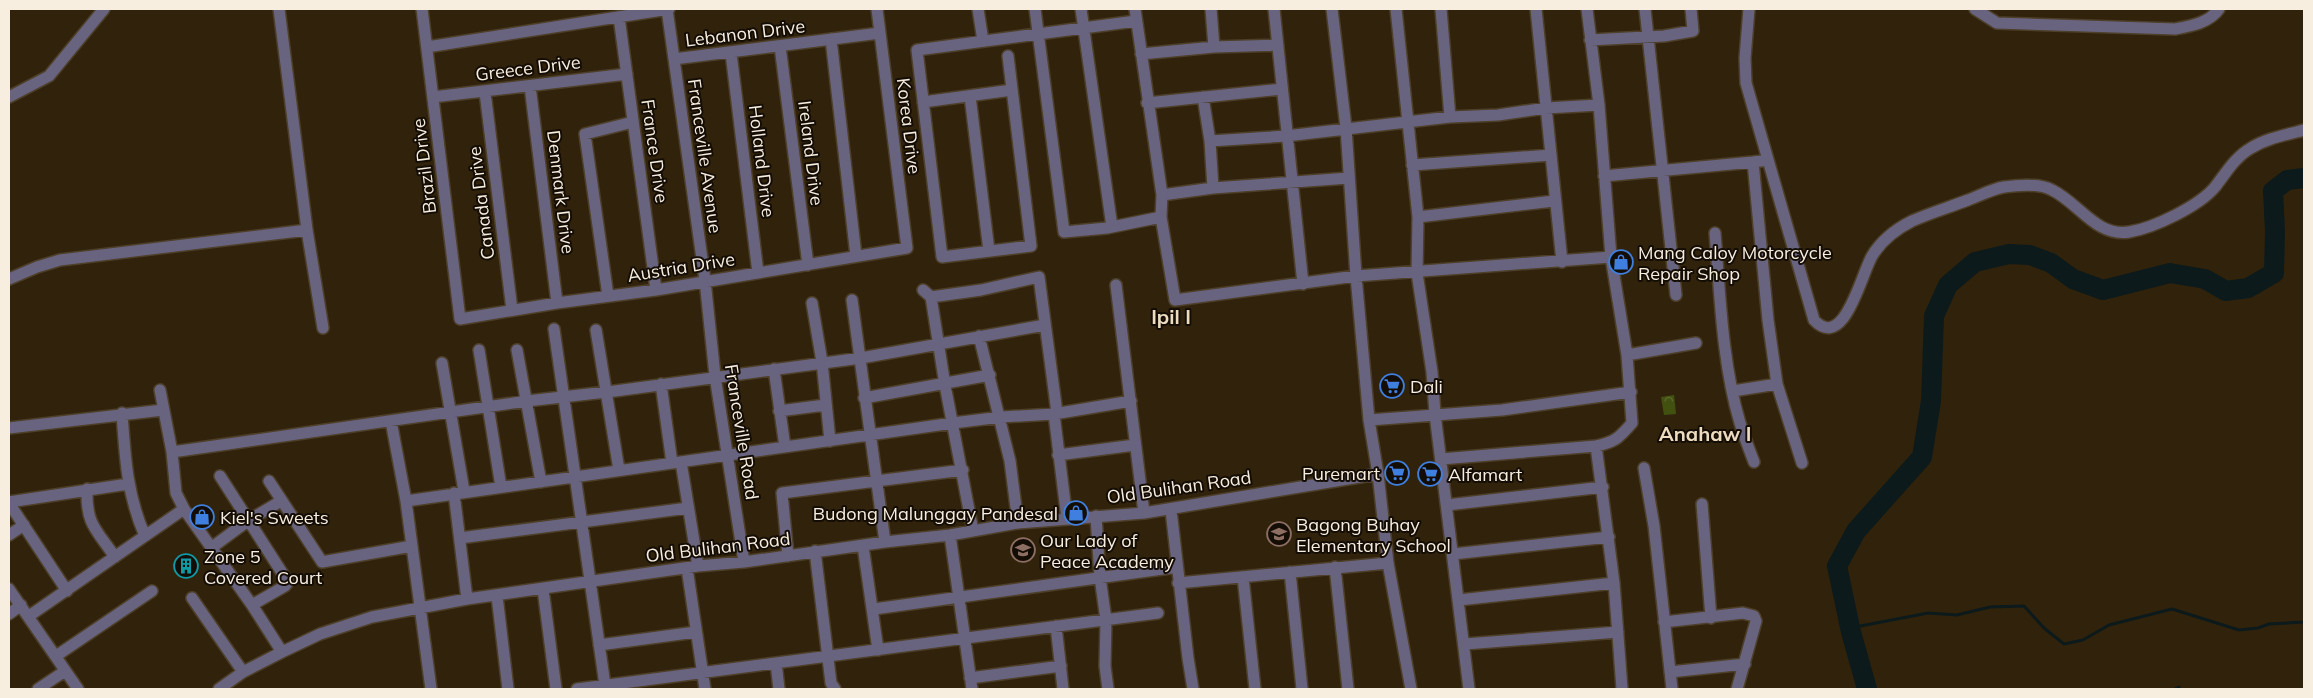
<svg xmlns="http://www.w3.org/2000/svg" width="2313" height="698" font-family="Mulish,sans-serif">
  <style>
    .forest { fill: url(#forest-crowns) }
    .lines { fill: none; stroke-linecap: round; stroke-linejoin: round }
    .stream { stroke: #0c1a1b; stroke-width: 3 }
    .river { stroke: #0c1a1b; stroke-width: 20 }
    .minor-casing { stroke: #4d3f29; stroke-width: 14 }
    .minor { stroke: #686480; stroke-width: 11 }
    .labels { text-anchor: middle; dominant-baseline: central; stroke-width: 4; stroke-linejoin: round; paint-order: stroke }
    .street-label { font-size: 18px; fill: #f8eee0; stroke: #140d05 }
    .poi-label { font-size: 18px; fill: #f8eee0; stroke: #140d05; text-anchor: start }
    .quarter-label { font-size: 20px; font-weight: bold; fill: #eedcc0; stroke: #140d05 }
  </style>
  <defs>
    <pattern id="forest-crowns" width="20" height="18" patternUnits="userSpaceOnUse" patternTransform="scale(1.25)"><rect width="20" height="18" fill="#425110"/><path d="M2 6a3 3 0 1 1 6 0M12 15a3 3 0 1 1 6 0" fill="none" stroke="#5e6a32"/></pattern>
  </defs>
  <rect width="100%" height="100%" fill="#31230b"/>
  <!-- forest -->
  <path class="forest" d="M 1674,395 L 1676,414 L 1664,415 L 1661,397 Z"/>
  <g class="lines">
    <!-- stream -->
    <path class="stream" d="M 1850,628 L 1928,613 L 1957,615 L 1990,607 L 2024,606 L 2044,628 L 2064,644 L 2083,640 L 2109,625 L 2172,609 L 2239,630 L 2258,628 L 2269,624 L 2304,622
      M 2175,689 L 2179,687"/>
    <!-- river -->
    <path class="river" d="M 1867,689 L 1851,632 L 1837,566 L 1856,531 L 1922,457 L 1931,401 L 1934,316 L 1948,285 L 1975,262 L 2009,254 L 2030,255 L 2051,263 L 2073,279 L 2103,290 L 2170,273 L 2205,279 L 2226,291 L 2248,288 L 2274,273 L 2275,231 L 2273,191 L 2287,180 L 2304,178"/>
    <!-- minor casing -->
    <g class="minor-casing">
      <path id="minor" d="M 279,9 L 307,230 L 323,328
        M 422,9 L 460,319 L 557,303 L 656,290 L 907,248 L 877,9
        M 667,9 L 705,280 L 715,376 L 744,562
        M 978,9 L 983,41
        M 1035,9 L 1064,232 L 1107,228 L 1161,217
        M 1081,9 L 1112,227
        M 1135,9 L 1162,195 L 1161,217 L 1175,300 L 1356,276 L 1611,257
        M 1211,9 L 1214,47
        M 1274,9 L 1303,284
        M 1332,9 L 1346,128 L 1356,276 L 1369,420 L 1378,474 L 1388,563 L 1411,689
        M 1396,9 L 1418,217 L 1417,273 L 1432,372 L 1435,414 L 1469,689
        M 1441,9 L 1450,117
        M 1536,9 L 1562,262
        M 1645,9 L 1676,295
        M 1749,9 L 1745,58 L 1746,83 L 1814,320 C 1844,352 1861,275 1872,256 C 1881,241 1896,229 1912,221 C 1930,213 1950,207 1968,200 C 1979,196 1992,189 2004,187 C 2018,185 2039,183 2052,190 C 2079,203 2096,237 2129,232 C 2154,228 2199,206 2215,187 C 2226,173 2235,157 2251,148 C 2267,138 2286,135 2304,130
        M 1975,9 L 1997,23 L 2175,29 C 2191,26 2209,23 2219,9
        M 619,17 L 656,290
        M 831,39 L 856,256
        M 1590,40 L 1664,36 L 1693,31 L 1691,9
        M 780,46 L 808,265
        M 427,47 L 669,9
        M 731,53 L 758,273
        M 1141,54 L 1214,47 L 1278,45
        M 1008,56 L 1031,246 L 942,257 L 917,50 L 1136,21
        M 674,59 L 880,33
        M 530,86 L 557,303
        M 485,92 L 512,310
        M 970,96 L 989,251
        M 9,97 L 49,76 L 104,9
        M 433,97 L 627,74
        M 1203,97 L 1210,141 L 1213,188
        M 923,102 L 1012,90
        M 1147,103 L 1282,89
        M 1210,141 L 1286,136 L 1450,117 L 1498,115 L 1546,108 L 1599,105
        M 1412,165 L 1551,155
        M 1604,176 L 1753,162
        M 1162,195 L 1213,188 L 1349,178
        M 1418,217 L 1554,201
        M 1715,233 C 1720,294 1722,363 1740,423 C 1744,436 1749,449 1754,462
        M 9,279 L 37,267 L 60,260 L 307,230
        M 1116,285 L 1144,513
        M 923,290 L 931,297 L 945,385 L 973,531
        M 608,296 L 585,134 L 633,122
        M 931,297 L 981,290 L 1039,277 L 1057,413
        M 852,300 L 885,542
        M 812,303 L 822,362 L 830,441
        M 554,329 L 605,685
        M 596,330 L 619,470
        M 979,336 L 1010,461 L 1018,523
        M 479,350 L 501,487
        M 517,350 L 541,482
        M 1627,355 L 1696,343
        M 442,363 L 464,491
        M 774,369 L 785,447
        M 661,384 L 672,463
        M 1777,384 L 1802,463
        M 160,390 L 172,452 L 176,493 L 184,509 L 252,605 L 282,652
        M 1733,391 L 1777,384 L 1768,320 L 1753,162 L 1768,160
        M 864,398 L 990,375
        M 779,411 L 825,405
        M 122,413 C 125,457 127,495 145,536
        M 1054,414 L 1067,519
        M 1369,420 L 1502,410 L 1631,392
        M 391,421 L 406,501 L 431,689
        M 9,428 L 163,410
        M 1596,446 L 1614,583 L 1622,689
        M 172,452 L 527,401 L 615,391 L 861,358 L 1045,325
        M 1058,455 L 1135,445
        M 1441,459 L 1596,446 C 1615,442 1619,438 1632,423 L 1627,355 L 1611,257 L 1599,105 L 1587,9
        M 681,462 L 698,566
        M 1644,468 L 1654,526 L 1672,689
        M 220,476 L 288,582 L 285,586 L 252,605
        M 269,481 L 322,562 L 412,546
        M 87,489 C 86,525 96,529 115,557
        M 454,493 L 467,599
        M 406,501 L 953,423 L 1001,417 L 1054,414 L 1131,401
        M 9,502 L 128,484
        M 9,503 L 67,591
        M 1702,504 L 1711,618
        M 1447,505 L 1603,487
        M 1171,510 L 1188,658 L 1193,689
        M 1096,516 L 1100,577 L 1106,620 L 1105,666 L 1108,689
        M 9,535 L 24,525
        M 950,535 L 972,689
        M 460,538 L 688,508
        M 863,546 L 878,650
        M 211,548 L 249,520 L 281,501
        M 815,551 L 831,683 L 835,689
        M 1453,554 L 1609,537
        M 788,556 L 782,493 L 963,470
        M 1335,567 L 1348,689
        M 687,568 L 705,689
        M 1290,572 L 1302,689
        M 1243,577 L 1255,689
        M 1178,583 L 1388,563
        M 9,589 L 78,689
        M 543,589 L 556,689
        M 497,596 L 508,689
        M 192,598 L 243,672
        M 1459,600 L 1614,583
        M 874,609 L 1177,567
        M 9,614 L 21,605
        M 29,616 L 184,509
        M 1664,622 L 1743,613 L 1754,616 L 1756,621 L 1737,689
        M 1056,626 L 1063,689
        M 1465,644 L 1618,632
        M 599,645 L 696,632
        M 56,656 L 152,591
        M 776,663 L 779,689
        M 1670,672 L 1745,664
        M 970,678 L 1061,666
        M 38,689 L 65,671
        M 219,689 L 243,672 L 282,652 L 320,634 L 372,617 L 467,599 L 698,566 L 744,562 L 885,542 L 950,535 L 1018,523 L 1144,513 L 1378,474
        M 577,689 L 1158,613"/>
    </g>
    <!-- minor -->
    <use href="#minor" class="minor"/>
  </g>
  <!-- icons -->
  <defs>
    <g id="shop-ring" transform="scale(1.25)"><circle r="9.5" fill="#140d05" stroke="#3f7fe0" stroke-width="1.5"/><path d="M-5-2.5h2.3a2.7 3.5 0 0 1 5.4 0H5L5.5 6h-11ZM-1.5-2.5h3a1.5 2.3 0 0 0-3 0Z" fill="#3f7fe0"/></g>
    <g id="supermarket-ring" transform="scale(1.25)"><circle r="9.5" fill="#140d05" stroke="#3f7fe0" stroke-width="1.5"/><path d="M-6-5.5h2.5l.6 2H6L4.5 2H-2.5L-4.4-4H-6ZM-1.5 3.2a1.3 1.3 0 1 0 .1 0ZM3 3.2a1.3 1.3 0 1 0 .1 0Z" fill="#3f7fe0"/></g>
    <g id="school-ring" transform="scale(1.25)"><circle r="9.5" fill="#140d05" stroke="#8d6e63" stroke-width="1.5"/><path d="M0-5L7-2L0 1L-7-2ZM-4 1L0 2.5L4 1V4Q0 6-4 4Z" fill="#8d6e63"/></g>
    <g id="building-ring" transform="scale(1.25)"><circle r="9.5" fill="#140d05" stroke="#0f9aa8" stroke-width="1.5"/><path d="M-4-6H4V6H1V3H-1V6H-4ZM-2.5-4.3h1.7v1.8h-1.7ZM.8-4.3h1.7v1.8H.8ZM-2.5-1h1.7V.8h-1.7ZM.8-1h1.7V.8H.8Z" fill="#0f9aa8"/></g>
  </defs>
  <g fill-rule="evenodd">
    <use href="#shop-ring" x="1621" y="262"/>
    <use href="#supermarket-ring" x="1392" y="386"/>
    <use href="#supermarket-ring" x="1397" y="473"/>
    <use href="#supermarket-ring" x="1430" y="474"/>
    <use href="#shop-ring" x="1076" y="513"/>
    <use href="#shop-ring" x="202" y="517"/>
    <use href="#school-ring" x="1279" y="534"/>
    <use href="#school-ring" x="1023" y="550"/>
    <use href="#building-ring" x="186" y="566"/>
  </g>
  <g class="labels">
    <!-- street labels -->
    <g class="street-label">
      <text transform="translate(745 33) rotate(-7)">Lebanon Drive</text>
      <text transform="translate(528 68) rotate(-7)">Greece Drive</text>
      <text transform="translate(909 126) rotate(83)">Korea Drive</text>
      <text transform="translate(655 151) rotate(82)">France Drive</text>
      <text transform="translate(811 153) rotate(83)">Ireland Drive</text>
      <text transform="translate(705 156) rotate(82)">Franceville Avenue</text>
      <text transform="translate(762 161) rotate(83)">Holland Drive</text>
      <text transform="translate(424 166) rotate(-97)">Brazil Drive</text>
      <text transform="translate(561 192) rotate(83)">Denmark Drive</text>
      <text transform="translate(481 203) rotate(-97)">Canada Drive</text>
      <text transform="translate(681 267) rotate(-9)">Austria Drive</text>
      <text transform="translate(742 432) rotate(81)">Franceville Road</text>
      <text transform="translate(1179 487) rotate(-8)">Old Bulihan Road</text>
      <text transform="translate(718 547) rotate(-7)">Old Bulihan Road</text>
    </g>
    <!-- poi labels -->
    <g class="poi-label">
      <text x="1638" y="252">Mang Caloy Motorcycle<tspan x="1638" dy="21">Repair Shop</tspan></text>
      <text x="1410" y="386">Dali</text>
      <text x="1380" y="473" text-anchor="end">Puremart</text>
      <text x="1448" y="474">Alfamart</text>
      <text x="1058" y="513" text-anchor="end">Budong Malunggay Pandesal</text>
      <text x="220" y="517">Kiel's Sweets</text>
      <text x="1296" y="524">Bagong Buhay<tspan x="1296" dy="21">Elementary School</tspan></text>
      <text x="1040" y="540">Our Lady of<tspan x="1040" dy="21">Peace Academy</tspan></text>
      <text x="204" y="556">Zone 5<tspan x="204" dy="21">Covered Court</tspan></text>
    </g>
    <!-- quarter labels -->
    <g class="quarter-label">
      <text x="1171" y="316">Ipil I</text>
      <text x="1705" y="433">Anahaw I</text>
    </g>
  </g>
  <!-- border -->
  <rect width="2313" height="698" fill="none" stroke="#f8eee0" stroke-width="20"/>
</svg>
